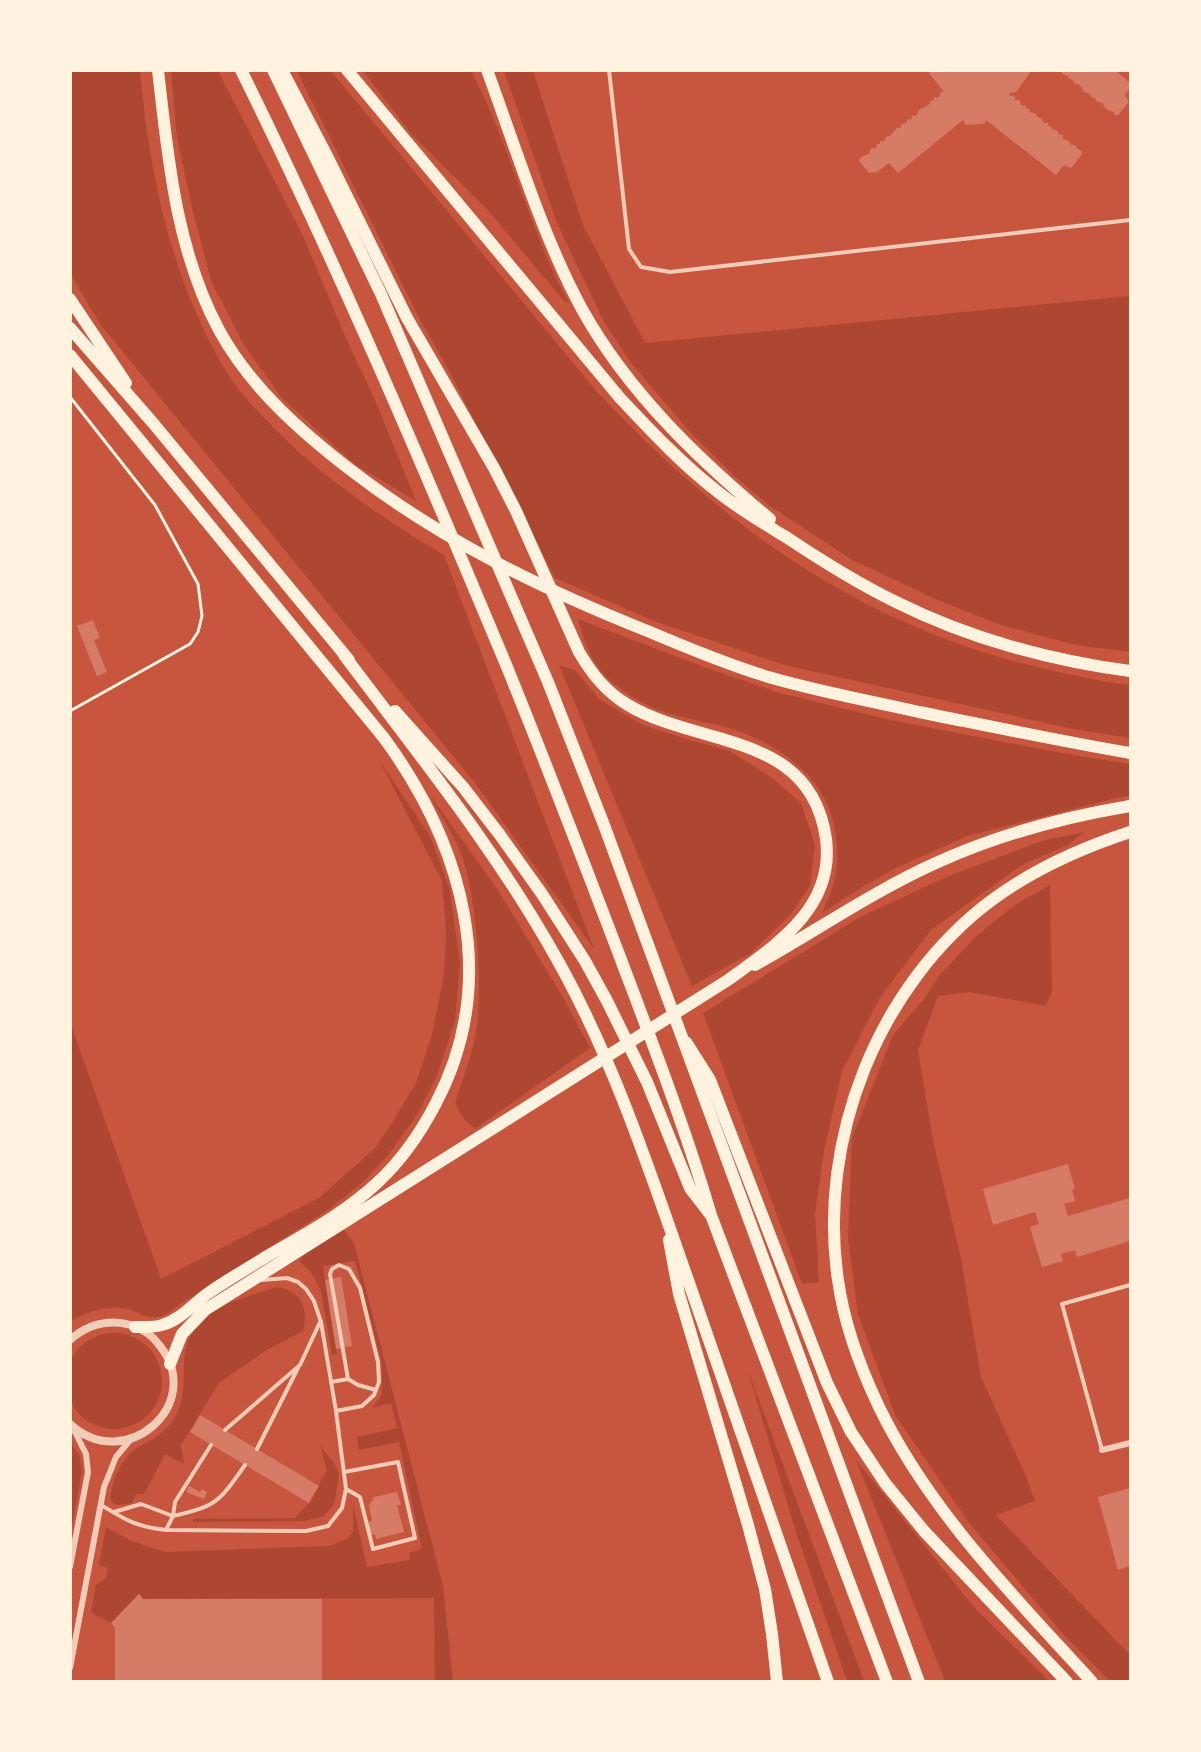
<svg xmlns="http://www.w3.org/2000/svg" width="1201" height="1752" font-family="'PT Sans Narrow',sans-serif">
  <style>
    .green { fill: #ae4732 }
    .building { fill: #d67c66 }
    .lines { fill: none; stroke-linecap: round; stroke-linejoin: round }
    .path { stroke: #fff3e0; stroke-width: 3 }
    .service { stroke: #f1ccb7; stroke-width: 4 }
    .minor { stroke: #f1ccb7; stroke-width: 6 }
    .tertiary { stroke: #f1ccb7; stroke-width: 8 }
    .trunk { stroke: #fff3e0; stroke-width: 12 }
    .motorway { stroke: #fff3e0; stroke-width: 12 }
  </style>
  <rect width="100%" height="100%" fill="#c8553d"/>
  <!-- green -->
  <path class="green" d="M 70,71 L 140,71 C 149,173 172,282 226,371 C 238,391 256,410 273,427 C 323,478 382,518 444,555 L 594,949 L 475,783 L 100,324 L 71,275 Z
    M 171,71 L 218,71 L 303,236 L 345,336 L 375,400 L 416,501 L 353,463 L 281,397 L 244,345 L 211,281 L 193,212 L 177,138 Z
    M 297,71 L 331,71 L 599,394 C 732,535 875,635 1068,674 C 1089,678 1109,683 1130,685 L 1130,738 L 1073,729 L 784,665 L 654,621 L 555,578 L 448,369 L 418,316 Z
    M 363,71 L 471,71 C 511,145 528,229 569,303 L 564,301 L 487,209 L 413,136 Z
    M 504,71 L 533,71 L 583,225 L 645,343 L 1130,296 L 1130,652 L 1076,645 L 1001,625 L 940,601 L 852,560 L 770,506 L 734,476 L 689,431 L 631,363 L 604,322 L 557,223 Z
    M 578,619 L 704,667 L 780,693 L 891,720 L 1061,753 L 1130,764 L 1130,796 L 1116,798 L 967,836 L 896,868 L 864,886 L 822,913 C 837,883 841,858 834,825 C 824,777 782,747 738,731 C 715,723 691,720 667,713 C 648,707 627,695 612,682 C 593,667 584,642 578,619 Z
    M 559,665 L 575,670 L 599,699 L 643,725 L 693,741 L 730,751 L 771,777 L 801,803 L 815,845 L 810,886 L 790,915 L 751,953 L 692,986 Z
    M 379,760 L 430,836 L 450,890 L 460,964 L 455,1021 L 437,1076 L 417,1115 L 388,1155 L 362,1183 L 328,1210 L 183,1302 C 175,1308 168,1315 158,1317 C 148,1319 140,1313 131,1310 C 111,1304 88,1311 71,1321 L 70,1022 L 161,1279 L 319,1198 L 375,1148 L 394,1120 L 416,1083 L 432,1034 L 444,975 L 446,930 L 442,881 Z
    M 430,795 L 498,890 L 564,999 L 590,1048 L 475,1129 L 463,1118 L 455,1103 C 461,1083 469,1063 474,1042 C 485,996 477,901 462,856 C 454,835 440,814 430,795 Z
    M 1084,832 L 1068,845 L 1022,865 L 931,930 L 881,996 L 842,1071 L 824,1151 L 815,1214 L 819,1282 L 802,1284 L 703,1013 L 862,916 L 951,875 L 1045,840 Z
    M 1050,885 L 1052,991 L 1046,1006 L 970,992 L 938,996 L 918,1050 L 933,1140 L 961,1259 L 981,1377 L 1025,1474 L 1035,1501 L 996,1515 L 1130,1655 L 1130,1681 L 1110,1681 L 1062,1633 L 970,1524 L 895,1415 L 858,1314 L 848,1238 L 852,1138 L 893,1035 L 924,999 L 940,975 L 976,936 L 1018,903 Z
    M 343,1229 L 354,1243 L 443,1586 L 453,1681 L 435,1681 L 434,1598 L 143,1599 L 139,1595 L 111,1623 L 91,1613 L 96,1585 L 106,1578 L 108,1568 L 99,1565 L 106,1527 L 132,1541 L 165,1552 L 330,1546 L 348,1538 L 353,1532 L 353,1504 L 367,1567 L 410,1560 L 409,1553 L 422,1549 L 399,1442 L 359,1450 L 357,1437 L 397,1428 L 391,1403 L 372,1408 L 382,1394 L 382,1364 L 355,1261 L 323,1266 L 337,1354 L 332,1355 L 321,1291 L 311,1272 L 300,1262 C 304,1247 330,1237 343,1229 Z
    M 276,1287 C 301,1291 309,1307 303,1331 L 265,1351 L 219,1383 L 181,1445 L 184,1464 L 165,1454 L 144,1494 L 136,1494 L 132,1503 L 119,1505 L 112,1503 C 109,1495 112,1489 114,1481 C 118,1470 124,1457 134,1450 C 148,1441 159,1438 171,1423 C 196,1390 171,1357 198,1324 C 214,1305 253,1295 276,1287 Z
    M66 1381a48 48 0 1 1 96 0a48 48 0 1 1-96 0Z
    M 748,1371 L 864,1681 L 847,1681 L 794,1526 Z
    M 70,1442 L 79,1455 L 82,1471 L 71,1531 Z
    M 320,1446 L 334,1463 L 339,1474 L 334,1504 L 323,1517 L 304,1521 L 193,1522 L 193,1519 L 295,1518 L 309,1503 L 327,1470 Z
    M 856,1460 L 973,1606 L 1049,1681 L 945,1681 Z"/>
  <!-- building -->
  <path class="building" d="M 932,70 L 1032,70 L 1016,92 L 1009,93 L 1009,95 L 1015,97 L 1015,100 L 1019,100 L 1022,106 L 1025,105 L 1026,109 L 1029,108 L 1030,112 L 1036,114 L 1038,118 L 1041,118 L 1044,123 L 1048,123 L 1048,126 L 1051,126 L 1052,129 L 1058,131 L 1058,134 L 1063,135 L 1063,139 L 1069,141 L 1071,145 L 1075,145 L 1078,150 L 1081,150 L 1082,154 L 1071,168 L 1064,165 L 1056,175 L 986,120 L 984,124 L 966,125 L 963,120 L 898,173 L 889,163 L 877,172 L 869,173 L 859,161 L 860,158 L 870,153 L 870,149 L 876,148 L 877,144 L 880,144 L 880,141 L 884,141 L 887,136 L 890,136 L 897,128 L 900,128 L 901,125 L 907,122 L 907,119 L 911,120 L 912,115 L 916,116 L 919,110 L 930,104 L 931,100 L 934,101 L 934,97 L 938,98 L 941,92 L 944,92 L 929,73 Z
    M 1062,70 L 1115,70 L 1130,83 L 1130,88 L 1125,95 L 1129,102 L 1118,115 L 1114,115 L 1114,112 L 1107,110 L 1102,103 L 1096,101 L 1095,98 L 1091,97 L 1090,94 L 1084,92 L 1080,85 L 1074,83 L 1072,79 L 1069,79 L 1068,76 L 1062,74 Z
    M 93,620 L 100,638 L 94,640 L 107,672 L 97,676 L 77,626 Z
    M 1068,1164 L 1075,1189 L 1072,1190 L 1075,1201 L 1064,1204 L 1068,1216 L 1130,1198 L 1130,1241 L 1077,1257 L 1075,1250 L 1061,1254 L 1063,1261 L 1042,1267 L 1030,1227 L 1039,1224 L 1035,1212 L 993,1225 L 983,1189 Z
    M 341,1277 L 352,1346 L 336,1349 L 325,1280 Z
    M 200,1415 L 319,1486 L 309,1503 L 190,1432 Z
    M 189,1486 L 200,1492 L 202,1489 L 207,1492 L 204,1499 L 186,1492 Z
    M 1130,1488 L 1130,1566 L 1118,1570 L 1098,1497 Z
    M 397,1492 L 401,1505 L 397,1505 L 404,1532 L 376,1539 L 375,1534 L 370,1535 L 367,1523 L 372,1521 L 369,1506 L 374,1497 Z
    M 139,1594 L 143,1599 L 322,1599 L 322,1682 L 115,1682 L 115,1628 L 111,1623 Z"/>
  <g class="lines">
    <!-- path -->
    <path class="path" d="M 70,397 L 155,505 L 198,584 L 202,616 L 198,632 L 190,644 L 70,711"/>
    <!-- service -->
    <path class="service" d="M 609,70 L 629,249 L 641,267 L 670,272 L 1130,220
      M 331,1382 L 348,1379
      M 336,1411 L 362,1406 L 374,1395 L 379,1382 L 378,1362 L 360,1288 L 349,1269 L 339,1265 L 332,1269 L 330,1274 L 348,1379 L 358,1385 L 376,1390
      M 225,1430 L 300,1365 L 320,1322
      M 257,1449 L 298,1368
      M 1102,1450 L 1062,1304 L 1130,1285
      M 344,1472 L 398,1462 L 415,1538 L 373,1549 L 360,1497 L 346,1489
      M 101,1505 C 126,1520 136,1527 166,1530 L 306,1531 L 328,1526 L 342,1508 L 346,1489 L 336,1411 L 321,1322 L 314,1301 L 306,1289 L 298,1282 L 287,1278 L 262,1280
      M 114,1512 L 141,1504 L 173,1516 L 175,1502 L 211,1445
      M 166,1530 L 173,1516 C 217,1506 219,1502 245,1465"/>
    <!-- minor -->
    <path class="minor" d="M 1102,1450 L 1130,1443
      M 70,1567 L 88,1472 L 86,1454 L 72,1426
      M 70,1668 L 104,1487 L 116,1457 L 131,1439"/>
    <!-- tertiary -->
    <path class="tertiary" d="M 70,1340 C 87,1325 108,1319 131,1325 C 143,1329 153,1336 160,1346 C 206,1404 125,1475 70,1424"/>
    <!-- trunk -->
    <path class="trunk" d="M 158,70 C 168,159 176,250 219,330 C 250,387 301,432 352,471 C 443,541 544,590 650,632 C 690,649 731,666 772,678 C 821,692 870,701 919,712 C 989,726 1060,741 1130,753
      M 347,70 L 620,398 C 651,431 682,464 718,492 C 739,509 763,523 786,537 C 822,561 857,583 896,602 C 968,638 1051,661 1130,671
      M 487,70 C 517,151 542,236 583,311 C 629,393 698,459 770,519
      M 70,299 L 126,383
      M 70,328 L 153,423 L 349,660
      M 344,655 C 419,755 497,851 558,961 C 614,1061 650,1172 688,1280 C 735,1413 781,1548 828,1682
      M 395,711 L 463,787 L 500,835 L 542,894 L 585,961 L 607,1001 L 647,1082 L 690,1188 L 710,1214
      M 755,965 C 816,931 875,890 938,862 C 1000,834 1064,817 1130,806
      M 686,1042 L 710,1080 L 827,1383 L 851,1432 L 885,1483 L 924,1531 L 1067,1682
      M 669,1240 L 679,1294 L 748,1525 L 765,1589 L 772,1634 L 777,1682
      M 1092,1682 C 1014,1596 930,1512 879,1407 C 860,1367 844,1324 838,1280 C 817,1140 878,985 992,900 C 1034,869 1081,848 1130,832"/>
    <!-- motorway -->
    <path class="motorway" d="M 241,70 C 338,266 423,466 507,667 C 546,763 583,860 620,957 C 652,1042 685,1127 711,1215 L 887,1682
      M 273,70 L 381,294 L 548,682 L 604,825 L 919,1682
      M 70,355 L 384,738 C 463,846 501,979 436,1103 C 421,1132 401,1161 377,1183 C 344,1214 303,1235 264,1258 C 245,1270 225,1281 207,1294 C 192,1305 180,1320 162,1325 C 154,1328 144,1327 135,1327
      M 170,1364 L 182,1334 L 205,1310 L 728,980 C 776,945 835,908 826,839 C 811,731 700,748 628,705 C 606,692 592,674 579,652 L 516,511 L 494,468 L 407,318 L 325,152 L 282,70"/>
  </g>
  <!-- border -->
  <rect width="1201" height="1752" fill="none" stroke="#fff3e0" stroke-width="144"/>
</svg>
